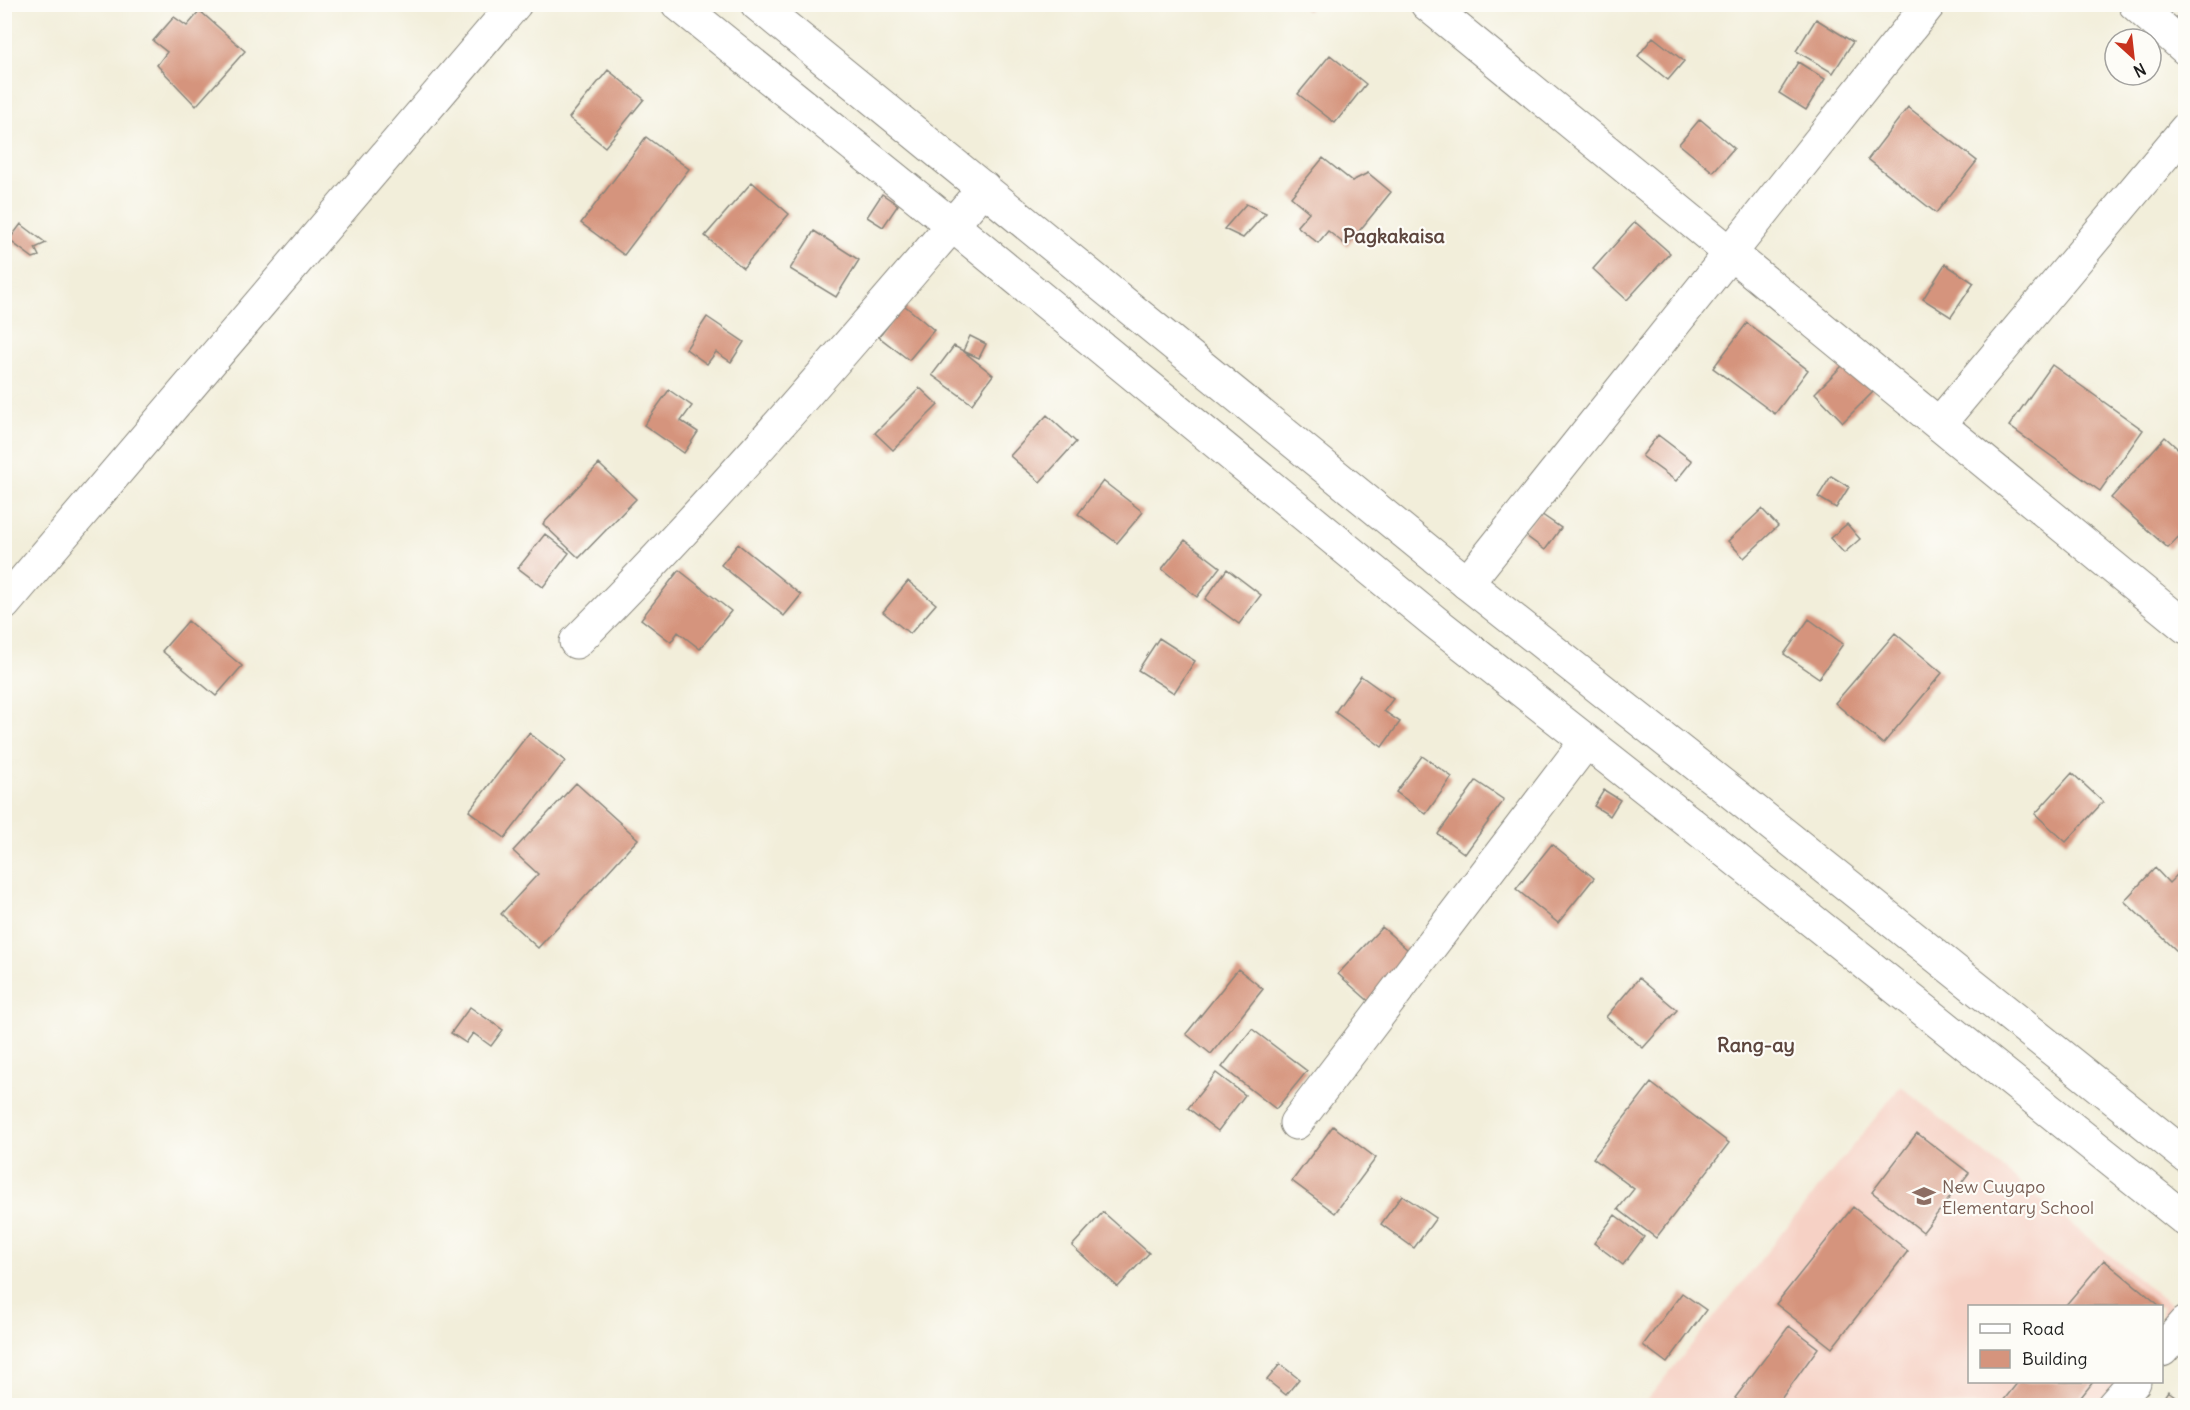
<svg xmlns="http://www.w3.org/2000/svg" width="2190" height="1410" font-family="Delius,sans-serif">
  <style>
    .built { fill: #f6d1c5 }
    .building { fill: #d5947d }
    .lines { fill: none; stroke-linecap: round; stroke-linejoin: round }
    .street-casing { stroke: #87857b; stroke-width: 35 }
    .highway-casing { stroke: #87857b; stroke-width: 35 }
    .street { stroke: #fff; stroke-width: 33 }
    .highway { stroke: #fff; stroke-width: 33 }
    .labels { text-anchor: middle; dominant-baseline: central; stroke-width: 4.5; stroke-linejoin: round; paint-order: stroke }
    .education-label { font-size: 18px; fill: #785e54; stroke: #fdfcf7; text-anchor: start }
    .neighbourhood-label { font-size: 20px; font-weight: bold; fill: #5d463e; stroke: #fdfcf7 }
  </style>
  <rect width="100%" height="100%" fill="#fdfcf7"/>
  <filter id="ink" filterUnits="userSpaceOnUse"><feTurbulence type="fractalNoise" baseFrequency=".0167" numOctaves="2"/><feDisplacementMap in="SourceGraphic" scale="12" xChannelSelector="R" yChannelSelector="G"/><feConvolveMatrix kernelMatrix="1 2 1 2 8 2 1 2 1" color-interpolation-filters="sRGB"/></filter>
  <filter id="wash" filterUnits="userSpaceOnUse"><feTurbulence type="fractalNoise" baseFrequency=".008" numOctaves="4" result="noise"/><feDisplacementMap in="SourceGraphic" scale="24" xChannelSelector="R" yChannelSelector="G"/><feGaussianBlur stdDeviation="1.35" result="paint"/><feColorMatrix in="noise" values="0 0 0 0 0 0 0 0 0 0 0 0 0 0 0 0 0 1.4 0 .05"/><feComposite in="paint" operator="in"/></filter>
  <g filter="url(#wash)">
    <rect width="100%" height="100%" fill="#f2eeda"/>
    <!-- built -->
    <path class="built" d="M 1901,1086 L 2176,1309 L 2162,1327 L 2162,1306 L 1970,1306 L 1970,1382 L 2117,1382 L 2098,1405 L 1642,1406 Z"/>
    <g id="blocks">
      <!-- building -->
      <path class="building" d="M 1299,4 L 1312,4 L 1307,11 Z
        M 200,11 L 245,51 L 196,106 L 157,65 L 167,52 L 153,41 L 174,17 L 187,26 Z
        M 1816,19 L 1853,42 L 1833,73 L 1796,51 Z
        M 1653,37 L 1684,61 L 1668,80 L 1638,56 Z
        M 1330,55 L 1366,84 L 1335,123 L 1298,94 Z
        M 1798,62 L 1825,79 L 1806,110 L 1779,93 Z
        M 608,70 L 644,99 L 605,147 L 569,118 Z
        M 1908,107 L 1977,161 L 1936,213 L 1868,159 Z
        M 1700,119 L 1734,148 L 1713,172 L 1679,144 Z
        M 646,137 L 689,169 L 624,255 L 581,223 Z
        M 1323,158 L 1352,181 L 1368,173 L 1391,192 L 1347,246 L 1328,231 L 1318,243 L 1297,226 L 1309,212 L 1291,197 Z
        M 752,182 L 789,214 L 743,268 L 705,236 Z
        M 882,194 L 898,205 L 883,227 L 867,217 Z
        M 1246,204 L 1266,213 L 1243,238 L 1224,229 Z
        M 1635,222 L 1670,253 L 1627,300 L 1593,269 Z
        M 21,224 L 46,243 L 35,248 L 39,256 L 33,258 L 9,240 Z
        M 814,231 L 859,260 L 836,297 L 790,269 Z
        M 1945,264 L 1974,283 L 1951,317 L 1923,299 Z
        M 904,305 L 934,330 L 909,360 L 879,337 Z
        M 707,317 L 744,342 L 731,362 L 716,352 L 707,364 L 686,349 Z
        M 1747,323 L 1808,370 L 1775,414 L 1713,368 Z
        M 970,336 L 986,344 L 979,358 L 963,351 L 993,375 L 972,404 L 932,375 L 954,346 L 963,351 Z
        M 1846,362 L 1874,391 L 1843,422 L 1815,393 Z
        M 2052,365 L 2143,430 L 2100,491 L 2009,426 Z
        M 920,388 L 938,405 L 893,450 L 875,433 Z
        M 669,390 L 692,406 L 681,421 L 698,432 L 684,453 L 644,425 Z
        M 1047,415 L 1076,442 L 1040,482 L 1010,456 Z
        M 1658,435 L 1692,461 L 1676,481 L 1642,456 Z
        M 2165,437 L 2186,456 L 2186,529 L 2168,548 L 2111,498 Z
        M 599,464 L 636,499 L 579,558 L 543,524 Z
        M 1831,476 L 1849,487 L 1836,508 L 1818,497 Z
        M 1103,481 L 1143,512 L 1117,543 L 1078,514 Z
        M 1762,509 L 1778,526 L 1744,558 L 1728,541 Z
        M 1538,512 L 1561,528 L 1545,550 L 1522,533 Z
        M 1847,524 L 1860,539 L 1844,553 L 1830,538 Z
        M 545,534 L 569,553 L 543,587 L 518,568 Z
        M 1185,540 L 1220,567 L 1197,597 L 1162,569 Z
        M 738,544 L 801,595 L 784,616 L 721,565 Z
        M 1227,569 L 1261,595 L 1239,624 L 1205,599 Z
        M 679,570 L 731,611 L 700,649 L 678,632 L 671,642 L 641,619 Z
        M 908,581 L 936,604 L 910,634 L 883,612 Z
        M 1809,619 L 1843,644 L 1819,678 L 1784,654 Z
        M 188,621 L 242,666 L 216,696 L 162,651 Z
        M 1895,633 L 1942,673 L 1883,744 L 1835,703 Z
        M 1159,638 L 1195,661 L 1174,693 L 1138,670 Z
        M 1361,676 L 1393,699 L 1384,711 L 1400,722 L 1382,747 L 1335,712 Z
        M 529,733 L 565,761 L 505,838 L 469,811 Z
        M 1422,756 L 1452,777 L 1426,814 L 1396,792 Z
        M 2072,773 L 2103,802 L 2066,842 L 2035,814 Z
        M 1476,781 L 1504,800 L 1465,854 L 1438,834 Z
        M 576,783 L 638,839 L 538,948 L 501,914 L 538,874 L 513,851 Z
        M 1604,790 L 1620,800 L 1610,816 L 1594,806 Z
        M 1552,844 L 1594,878 L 1558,923 L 1516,889 Z
        M 2186,866 L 2186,942 L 2177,951 L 2124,901 L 2155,868 L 2169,883 Z
        M 1382,927 L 1416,957 L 1373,1005 L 1338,974 Z
        M 1238,969 L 1263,989 L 1211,1054 L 1186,1034 Z
        M 1639,978 L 1677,1010 L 1643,1048 L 1606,1017 Z
        M 470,1007 L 503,1030 L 491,1046 L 473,1033 L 466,1043 L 451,1033 Z
        M 1252,1029 L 1307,1071 L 1276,1109 L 1222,1067 Z
        M 1216,1073 L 1245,1095 L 1218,1131 L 1188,1108 Z
        M 1651,1083 L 1729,1143 L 1656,1238 L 1618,1209 L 1634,1189 L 1593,1158 Z
        M 1333,1126 L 1376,1158 L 1335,1213 L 1292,1181 Z
        M 1917,1133 L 1969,1173 L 1923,1232 L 1872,1192 Z
        M 1402,1195 L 1436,1218 L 1414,1248 L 1381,1224 Z
        M 1853,1207 L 1908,1251 L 1832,1348 L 1776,1304 Z
        M 1103,1212 L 1149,1253 L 1118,1287 L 1072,1246 Z
        M 1615,1215 L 1644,1237 L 1623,1265 L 1594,1243 Z
        M 2104,1260 L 2160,1306 L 2065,1306 Z
        M 1682,1293 L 1706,1310 L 1667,1363 L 1643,1345 Z
        M 1789,1326 L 1818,1348 L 1776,1406 L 1744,1406 L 1735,1398 Z
        M 1280,1364 L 1299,1379 L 1286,1395 L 1267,1380 Z
        M 2018,1382 L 2093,1382 L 2074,1406 L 1999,1406 Z
        M 2168,1391 L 2186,1404 L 2186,1406 L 2158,1406 Z"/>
    </g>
  </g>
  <g filter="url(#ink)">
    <use href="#blocks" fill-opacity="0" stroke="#87857b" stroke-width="1.5"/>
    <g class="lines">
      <!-- street casing -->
      <g class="street-casing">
        <path id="street" d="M 1427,4 L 2186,627
          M 2135,4 L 2186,49
          M 1939,424 L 2186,129
          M 1467,583 L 1929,4
          M 4,604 L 515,4
          M 576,642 C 720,498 851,342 984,188
          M 1296,1123 L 1586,742
          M 2162,1350 L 2186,1323
          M 2113,1406 L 2134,1382"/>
      </g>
      <!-- highway casing -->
      <g class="highway-casing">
        <path id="highway" d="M 678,4 L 952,225 L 1435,622 L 1698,829 L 2186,1220
          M 757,4 L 1467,583 L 1730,791 L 2186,1156"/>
      </g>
      <!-- street -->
      <use href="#street" class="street"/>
      <!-- highway -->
      <use href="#highway" class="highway"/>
    </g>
  </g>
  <!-- icons -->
  <defs>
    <g id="school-bare" transform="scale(1.8)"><path d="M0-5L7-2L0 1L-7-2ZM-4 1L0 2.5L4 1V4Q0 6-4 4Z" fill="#8d6e63" stroke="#fdfcf7" stroke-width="2.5" paint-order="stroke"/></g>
  </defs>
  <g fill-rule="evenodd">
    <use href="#school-bare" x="1924" y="1196"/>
  </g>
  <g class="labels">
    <!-- education labels -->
    <g class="education-label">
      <text x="1942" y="1186">New Cuyapo<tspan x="1942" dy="21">Elementary School</tspan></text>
    </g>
    <!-- neighbourhood labels -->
    <g class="neighbourhood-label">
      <text x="1394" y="235">Pagkakaisa</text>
      <text x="1756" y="1044">Rang-ay</text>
    </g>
  </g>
  <!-- margin -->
  <rect width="2190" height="1410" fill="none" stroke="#fdfcf7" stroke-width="24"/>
  <!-- legend -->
  <rect x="1968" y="1305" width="195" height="78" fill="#fdfcf7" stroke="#a3a29f" stroke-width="1.5"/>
  <rect x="1980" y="1324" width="30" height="9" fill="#ffffff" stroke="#a3a29f" stroke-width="1.5"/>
  <text x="2022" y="1335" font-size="18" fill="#1c1c1c">Road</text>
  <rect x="1980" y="1350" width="30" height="18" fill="#d5947d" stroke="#a3a29f" stroke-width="1.5"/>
  <text x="2022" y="1365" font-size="18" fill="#1c1c1c">Building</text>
  <!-- north arrow -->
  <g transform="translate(2133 57) rotate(153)"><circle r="28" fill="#fdfcf7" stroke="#a3a29f" stroke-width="1.5"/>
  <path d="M0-4.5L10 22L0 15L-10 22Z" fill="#c8321e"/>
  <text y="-9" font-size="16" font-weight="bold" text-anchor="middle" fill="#1c1c1c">N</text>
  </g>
</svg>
